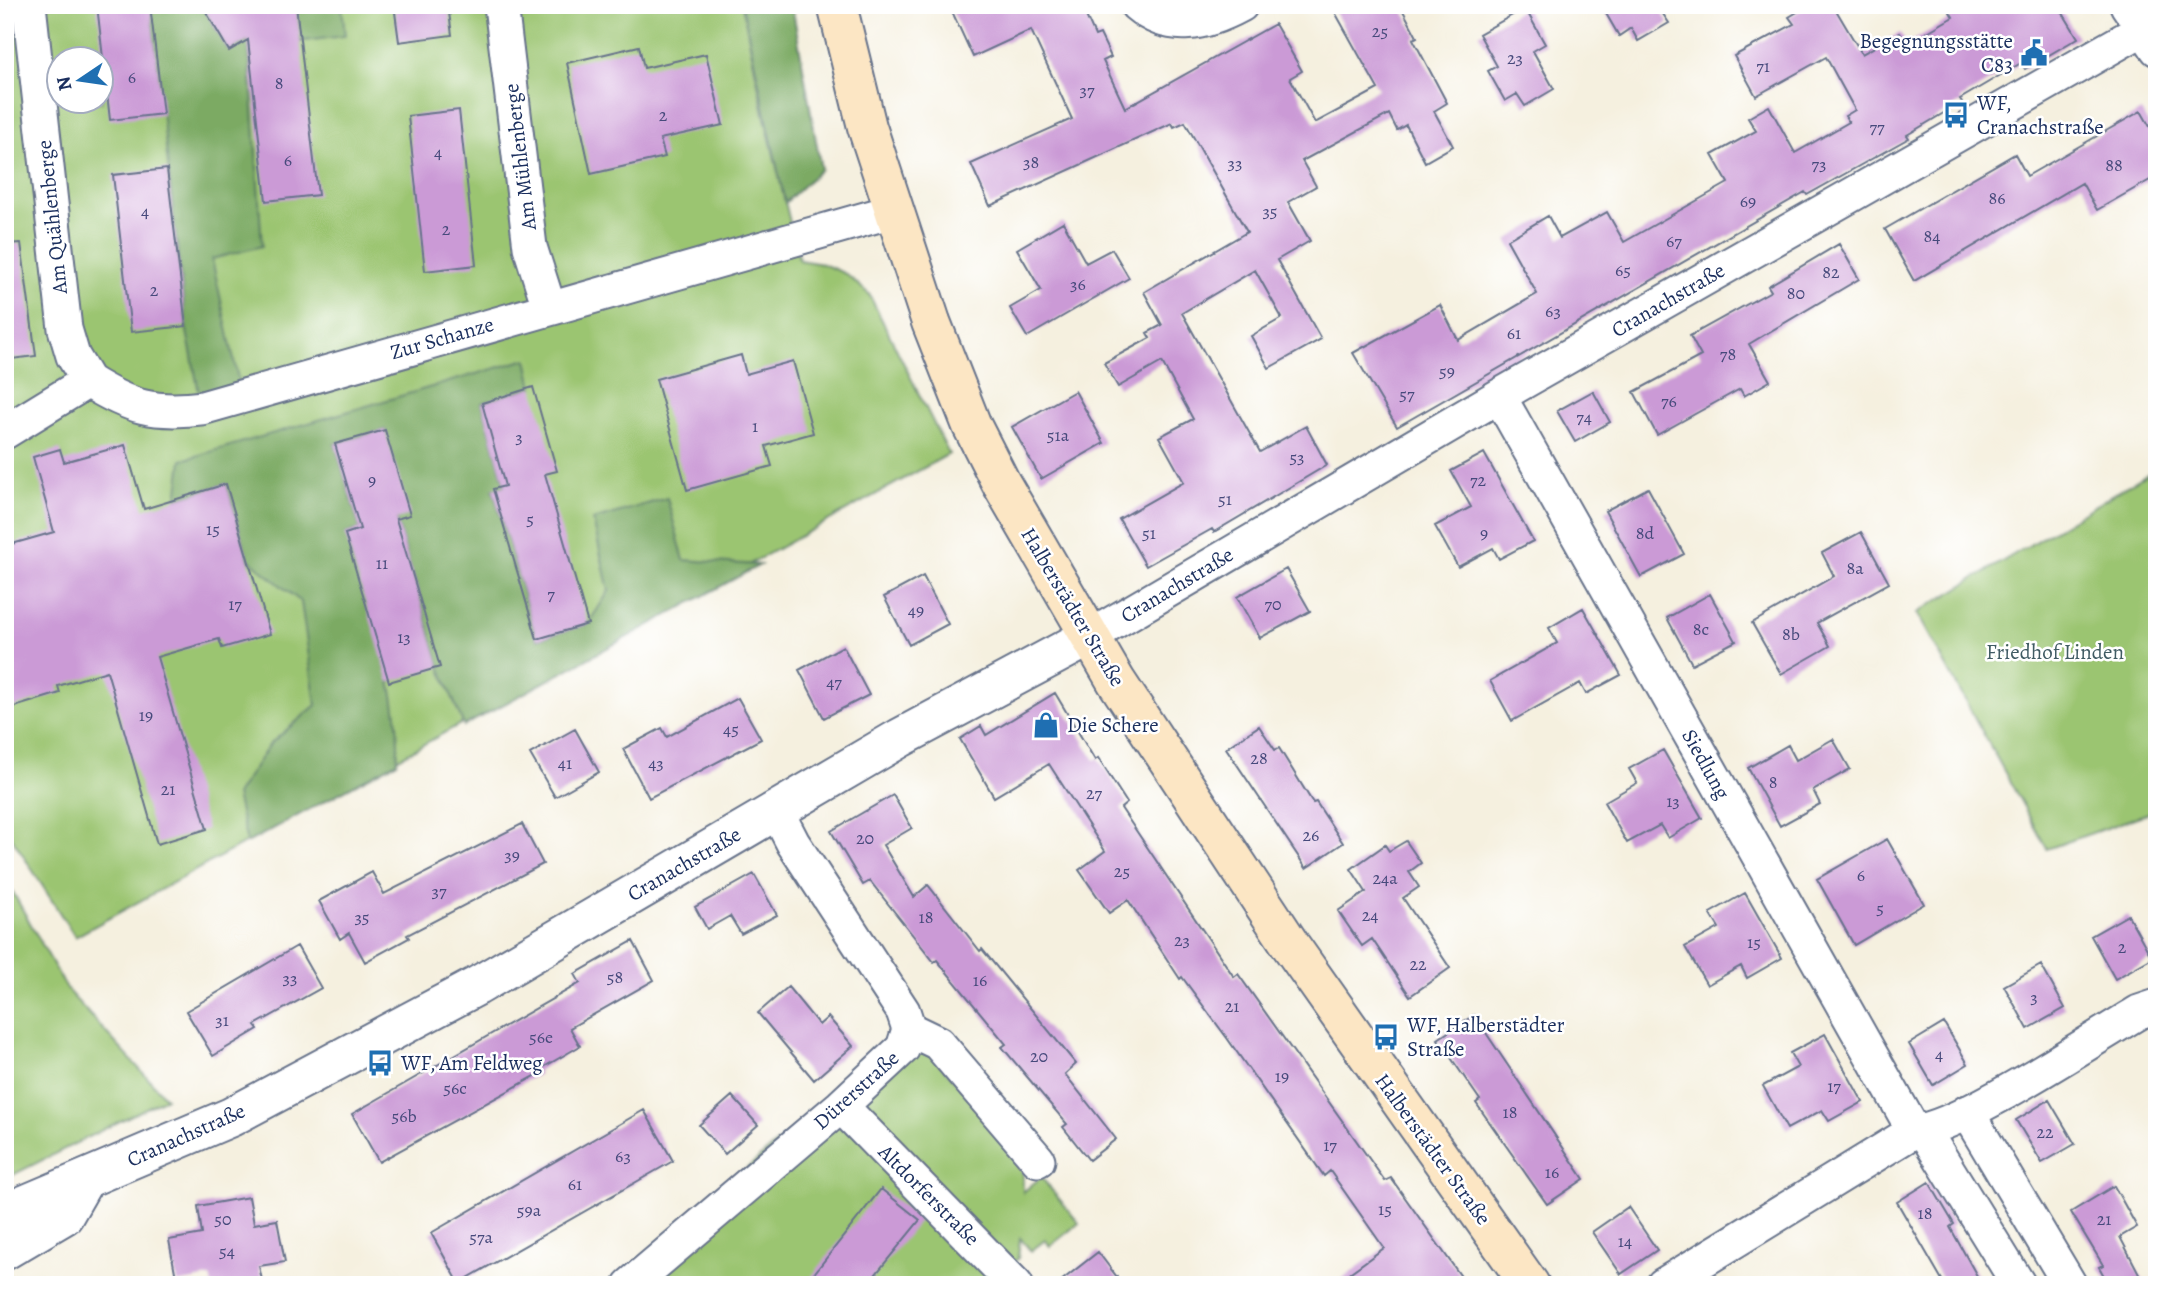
<svg xmlns="http://www.w3.org/2000/svg" width="2162" height="1290" font-family="Alegreya,serif">
  <style>
    .green { fill: #9bc571; stroke: #5b7a68; stroke-width: 2; fill-rule: evenodd }
    .forest { fill: #7caa63; stroke: #4c6c60; stroke-width: 2 }
    .building { fill: #cb9ad6 }
    .lines { fill: none; stroke-linecap: round; stroke-linejoin: round }
    .minor-casing { stroke: #67738b; stroke-width: 37 }
    .tertiary-casing { stroke: #67738b; stroke-width: 42 }
    .secondary-casing { stroke: #67738b; stroke-width: 42 }
    .minor { stroke: #fff; stroke-width: 33 }
    .tertiary { stroke: #fff; stroke-width: 38 }
    .secondary { stroke: #fce6c4; stroke-width: 38 }
    .labels { text-anchor: middle; dominant-baseline: central; stroke-width: 5; stroke-linejoin: round; paint-order: stroke }
    .number-label { font-size: 18px; fill: #474a7c }
    .poi-label { font-size: 21px; fill: #1b2f5e; stroke: #fff; text-anchor: start }
    .street-label { font-size: 21px; fill: #1b2f5e; stroke: #fff }
    .park-label { font-size: 21px; fill: #415c64; stroke: #fff }
  </style>
  <rect width="100%" height="100%" fill="#fff"/>
  <filter id="ink" filterUnits="userSpaceOnUse"><feTurbulence type="fractalNoise" baseFrequency=".0143" numOctaves="2"/><feDisplacementMap in="SourceGraphic" scale="14" xChannelSelector="R" yChannelSelector="G"/><feConvolveMatrix kernelMatrix="1 2 1 2 8 2 1 2 1" color-interpolation-filters="sRGB"/></filter>
  <filter id="wash" filterUnits="userSpaceOnUse"><feTurbulence type="fractalNoise" baseFrequency=".00686" numOctaves="4" result="noise"/><feDisplacementMap in="SourceGraphic" scale="28" xChannelSelector="R" yChannelSelector="G"/><feGaussianBlur stdDeviation="1.57" result="paint"/><feColorMatrix in="noise" values="0 0 0 0 0 0 0 0 0 0 0 0 0 0 0 0 0 1.4 0 .05"/><feComposite in="paint" operator="in"/></filter>
  <g filter="url(#wash)">
    <rect width="100%" height="100%" fill="#f5f0df"/>
    <!-- green -->
    <path class="green" d="M 5,5 L 742,5 L 764,114 L 799,260 L 823,264 L 846,274 L 869,294 L 949,454 L 75,937 L 5,827 ZM 60,60 L 102,60 L 102,102 L 60,102 Z
      M 2157,468 L 2157,810 L 2047,849 L 1917,613 Z
      M 5,878 L 68,991 L 166,1098 L 5,1179 Z
      M 898,1040 L 932,1056 L 1014,1144 L 1023,1175 L 1023,1192 L 1041,1177 L 1079,1223 L 1050,1246 L 1045,1240 L 1031,1251 L 1020,1238 L 1018,1259 L 983,1280 L 987,1285 L 610,1285 Z"/>
    <!-- forest -->
    <path class="forest" d="M 150,5 L 202,5 L 229,51 L 308,5 L 342,5 L 345,36 L 249,48 L 262,246 L 212,259 L 242,397 L 202,408 L 186,326 Z
      M 742,5 L 792,5 L 821,169 L 785,203 Z
      M 527,359 L 533,387 L 482,403 L 505,486 L 493,490 L 537,639 L 588,624 L 609,591 L 593,520 L 667,498 L 684,560 L 760,565 L 464,726 L 440,667 L 396,519 L 385,430 L 335,444 L 360,529 L 346,534 C 365,601 405,695 397,762 L 247,843 L 236,795 L 270,744 L 316,705 L 301,602 L 248,559 L 226,484 L 177,499 L 182,460 Z"/>
    <g id="blocks">
      <!-- building -->
      <path class="building" d="M 97,5 L 150,5 L 163,114 L 110,120 Z
        M 202,5 L 296,5 L 318,195 L 266,201 L 248,40 L 229,51 Z
        M 394,5 L 448,5 L 452,35 L 399,42 Z
        M 949,5 L 1087,5 L 1082,7 L 1095,36 L 1100,34 L 1111,57 L 1103,61 L 1125,108 L 1275,24 L 1302,71 L 1290,78 L 1315,123 L 1378,89 L 1331,5 L 1400,5 L 1417,37 L 1413,39 L 1447,103 L 1434,111 L 1453,146 L 1425,162 L 1406,125 L 1397,130 L 1389,114 L 1302,161 L 1316,186 L 1288,202 L 1310,241 L 1277,260 L 1321,339 L 1269,368 L 1251,336 L 1282,318 L 1255,270 L 1182,313 L 1260,452 L 1306,426 L 1327,465 L 1214,532 L 1212,529 L 1146,566 L 1119,519 L 1184,482 L 1159,437 L 1193,419 L 1162,362 L 1118,387 L 1104,363 L 1150,338 L 1147,333 L 1162,325 L 1144,292 L 1247,232 L 1185,122 L 1174,127 L 1172,123 L 990,206 L 971,164 L 1072,119 L 1031,30 L 973,57 Z
        M 1601,5 L 1671,5 L 1661,11 L 1669,23 L 1638,41 L 1631,28 L 1619,36 Z
        M 1809,5 L 1833,5 L 1862,54 L 1900,33 L 1907,44 L 1953,17 L 1946,5 L 2058,5 L 2078,38 L 2025,69 L 2021,63 L 1960,99 L 1962,102 L 1907,135 L 1909,138 L 1807,195 L 1805,192 L 1397,427 L 1353,353 L 1440,305 L 1458,340 L 1537,294 L 1507,240 L 1548,216 L 1560,238 L 1607,212 L 1624,242 L 1728,183 L 1712,155 L 1756,131 L 1748,118 L 1769,106 L 1795,153 L 1849,122 L 1845,116 L 1855,110 L 1826,57 L 1756,96 L 1734,56 L 1794,24 L 1789,17 Z
        M 1525,8 L 1545,44 L 1533,51 L 1554,89 L 1525,106 L 1517,94 L 1505,101 L 1488,71 L 1497,66 L 1479,34 Z
        M 639,46 L 644,68 L 706,54 L 723,125 L 660,139 L 665,157 L 591,174 L 567,63 Z
        M 459,110 L 476,265 L 425,271 L 408,116 Z
        M 2141,111 L 2157,139 L 2157,176 L 2097,210 L 2082,183 L 1914,281 L 1885,229 L 2015,154 L 2027,176 Z
        M 167,169 L 186,326 L 131,332 L 113,175 Z
        M 1063,222 L 1086,263 L 1112,249 L 1129,278 L 1027,337 L 1010,308 L 1041,290 L 1017,249 Z
        M 21,243 L 36,356 L 12,359 L 5,311 L 5,244 Z
        M 1839,244 L 1859,279 L 1749,344 L 1770,381 L 1744,396 L 1740,389 L 1657,435 L 1634,392 L 1701,356 L 1690,336 L 1771,291 L 1768,286 Z
        M 741,355 L 746,374 L 793,361 L 813,433 L 766,446 L 772,466 L 687,490 L 656,379 Z
        M 533,387 L 557,471 L 545,474 L 588,624 L 537,639 L 493,489 L 505,486 L 482,403 Z
        M 1075,391 L 1104,443 L 1041,479 L 1012,427 Z
        M 1593,391 L 1610,422 L 1575,442 L 1557,411 Z
        M 385,430 L 410,515 L 396,519 L 440,667 L 389,682 L 345,534 L 360,529 L 335,444 Z
        M 125,445 L 144,509 L 226,484 L 270,634 L 222,648 L 219,639 L 157,657 L 207,829 L 157,844 L 107,671 L 58,686 L 60,693 L 11,708 L 5,688 L 5,546 L 54,532 L 33,457 L 60,449 L 64,462 Z
        M 1484,453 L 1533,541 L 1499,559 L 1493,548 L 1458,567 L 1435,526 L 1471,507 L 1451,471 Z
        M 1648,488 L 1684,554 L 1641,577 L 1605,511 Z
        M 1861,532 L 1889,583 L 1817,623 L 1830,646 L 1781,674 L 1752,623 L 1834,576 L 1822,553 Z
        M 1286,569 L 1310,611 L 1260,638 L 1237,597 Z
        M 923,576 L 948,624 L 909,645 L 884,597 Z
        M 1710,594 L 1736,641 L 1692,664 L 1667,618 Z
        M 1583,608 L 1621,675 L 1586,694 L 1580,683 L 1512,721 L 1490,681 L 1557,643 L 1549,628 Z
        M 843,646 L 869,695 L 824,718 L 799,670 Z
        M 1055,693 L 1095,760 L 1098,758 L 1127,803 L 1121,808 L 1234,977 L 1238,974 L 1385,1181 L 1391,1178 L 1467,1285 L 1333,1285 L 1384,1248 L 1330,1171 L 1324,1176 L 1227,1038 L 1182,977 L 1180,979 L 1128,900 L 1109,913 L 1079,870 L 1105,851 L 1049,764 L 994,797 L 960,739 L 981,726 L 986,735 Z
        M 738,698 L 761,739 L 649,798 L 623,749 L 662,728 L 667,737 Z
        M 1259,726 L 1275,750 L 1279,748 L 1313,803 L 1316,802 L 1343,843 L 1306,868 L 1226,748 Z
        M 575,729 L 599,772 L 555,797 L 530,754 Z
        M 1833,739 L 1850,769 L 1813,790 L 1820,804 L 1780,826 L 1748,768 L 1788,745 L 1796,760 Z
        M 1663,750 L 1702,818 L 1668,838 L 1660,825 L 1627,843 L 1604,802 L 1637,783 L 1629,769 Z
        M 893,795 L 912,828 L 883,845 L 914,897 L 928,885 L 980,951 L 982,949 L 1076,1064 L 1065,1074 L 1116,1139 L 1089,1160 L 1063,1127 L 1067,1124 L 1002,1047 L 1006,1044 L 937,960 L 934,962 L 870,881 L 863,885 L 831,831 Z
        M 522,824 L 543,864 L 407,935 L 409,938 L 365,962 L 349,933 L 340,939 L 319,901 L 372,872 L 384,894 Z
        M 1887,839 L 1924,904 L 1854,945 L 1817,879 Z
        M 1406,841 L 1421,863 L 1409,872 L 1419,887 L 1403,898 L 1450,968 L 1410,996 L 1372,939 L 1362,946 L 1338,911 L 1366,892 L 1351,869 L 1385,845 L 1389,851 Z
        M 754,874 L 777,915 L 741,934 L 730,916 L 707,929 L 695,907 Z
        M 1745,893 L 1782,958 L 1747,978 L 1741,966 L 1707,985 L 1685,947 L 1719,928 L 1710,913 Z
        M 2128,915 L 2152,958 L 2115,979 L 2091,936 Z
        M 633,941 L 654,980 L 570,1028 L 580,1046 L 537,1071 L 539,1074 L 379,1162 L 352,1114 L 580,983 L 575,974 Z
        M 297,946 L 321,988 L 255,1025 L 258,1029 L 213,1056 L 186,1011 Z
        M 2041,965 L 2065,1008 L 2028,1029 L 2004,986 Z
        M 788,987 L 819,1025 L 828,1017 L 853,1046 L 814,1080 L 758,1013 Z
        M 1474,1015 L 1584,1179 L 1547,1204 L 1476,1103 L 1480,1100 L 1438,1039 Z
        M 1944,1023 L 1968,1064 L 1933,1085 L 1909,1044 Z
        M 1825,1034 L 1863,1102 L 1829,1121 L 1822,1110 L 1787,1129 L 1763,1086 L 1798,1067 L 1790,1053 Z
        M 732,1096 L 758,1125 L 725,1154 L 699,1125 Z
        M 2049,1100 L 2075,1144 L 2042,1163 L 2016,1120 Z
        M 644,1110 L 673,1161 L 459,1283 L 431,1233 Z
        M 1929,1182 L 1954,1224 L 1950,1227 L 1982,1285 L 1945,1285 L 1897,1202 Z
        M 2114,1186 L 2137,1227 L 2120,1237 L 2145,1285 L 2109,1285 L 2099,1267 L 2103,1265 L 2071,1212 Z
        M 881,1189 L 920,1220 L 867,1285 L 805,1285 Z
        M 249,1197 L 254,1224 L 277,1220 L 285,1262 L 259,1266 L 263,1285 L 212,1285 L 210,1277 L 177,1283 L 169,1240 L 202,1234 L 198,1206 Z
        M 1628,1207 L 1657,1250 L 1621,1274 L 1592,1232 Z
        M 1098,1252 L 1123,1285 L 1056,1285 Z"/>
    </g>
  </g>
  <g filter="url(#ink)">
    <use href="#blocks" fill-opacity="0" stroke="#67738b" stroke-width="2"/>
    <g class="lines">
      <!-- minor casing -->
      <g class="minor-casing">
        <path id="minor" d="M 29,5 L 65,329 L 73,356 L 88,381
          M 501,5 L 530,247 L 549,307
          M 1137,5 C 1170,33 1206,24 1241,5
          M 2127,5 L 2157,49
          M 1499,396 L 1914,1131
          M 5,432 L 88,381 C 129,407 154,414 202,408 L 893,211
          M 1089,637 L 1499,396 L 2143,29
          M 909,1029 L 938,1043 L 1038,1160
          M 841,1106 L 1016,1285
          M 1967,1112 L 2070,1285
          M 1924,1131 L 2019,1285
          M 5,1253 L 66,1217 L 89,1177
          M 630,1285 L 841,1106 L 903,1048 L 909,1029 L 903,1011 L 793,843 L 776,810
          M 1663,1285 L 1914,1131 C 1955,1131 2096,1037 2139,1012 L 2157,1006"/>
      </g>
      <!-- tertiary casing -->
      <g class="tertiary-casing">
        <path id="tertiary" d="M 5,1213 L 231,1117 L 477,986 L 900,738 L 1089,637"/>
      </g>
      <!-- secondary casing -->
      <g class="secondary-casing">
        <path id="secondary" d="M 837,5 L 867,127 L 931,322 L 972,426 L 1001,483 L 1116,681 L 1291,946 L 1530,1285"/>
      </g>
      <!-- minor -->
      <use href="#minor" class="minor"/>
      <!-- tertiary -->
      <use href="#tertiary" class="tertiary"/>
      <!-- secondary -->
      <use href="#secondary" class="secondary"/>
    </g>
  </g>
  <!-- icons -->
  <defs>
    <g id="civic-bare" transform="scale(2.1)"><path d="M-.6-6.5H3V-4.5H.6V-3L4-1V1h2V6H-6V1h2V-1L-.6-3ZM-1.2 2.5V6h2.4V2.5Z" fill="#1f6fb2" stroke="#fff" stroke-width="2.5" paint-order="stroke"/></g>
    <g id="bus-bare" transform="scale(2.1)"><path d="M-5-6H5V4H4V6H2V4H-2V6H-4V4H-5ZM-3.5-4V0h7V-4ZM-3.5 1.2v1.5H-2V1.2ZM2 1.2v1.5H3.5V1.2Z" fill="#1f6fb2" stroke="#fff" stroke-width="2.5" paint-order="stroke"/></g>
    <g id="shop-bare" transform="scale(2.1)"><path d="M-5-2.5h2.3a2.7 3.5 0 0 1 5.4 0H5L5.5 6h-11ZM-1.5-2.5h3a1.5 2.3 0 0 0-3 0Z" fill="#1f6fb2" stroke="#fff" stroke-width="2.5" paint-order="stroke"/></g>
  </defs>
  <g fill-rule="evenodd">
    <use href="#civic-bare" x="2034" y="53"/>
    <use href="#bus-bare" x="1956" y="115"/>
    <use href="#shop-bare" x="1046" y="725"/>
    <use href="#bus-bare" x="1386" y="1037"/>
    <use href="#bus-bare" x="380" y="1063"/>
  </g>
  <g class="labels">
    <!-- number labels -->
    <g class="number-label">
      <text x="1380" y="31">25</text>
      <text x="1515" y="58">23</text>
      <text x="1763" y="66">71</text>
      <text x="132" y="77">6</text>
      <text x="279" y="83">8</text>
      <text x="1087" y="90">37</text>
      <text x="663" y="115">2</text>
      <text x="1877" y="127">77</text>
      <text x="438" y="152">4</text>
      <text x="288" y="160">6</text>
      <text x="1031" y="162">38</text>
      <text x="1235" y="163">33</text>
      <text x="1819" y="164">73</text>
      <text x="2114" y="165">88</text>
      <text x="1997" y="198">86</text>
      <text x="1748" y="201">69</text>
      <text x="145" y="211">4</text>
      <text x="1270" y="211">35</text>
      <text x="446" y="229">2</text>
      <text x="1932" y="236">84</text>
      <text x="1674" y="241">67</text>
      <text x="1623" y="270">65</text>
      <text x="1831" y="272">82</text>
      <text x="1078" y="284">36</text>
      <text x="154" y="290">2</text>
      <text x="1796" y="293">80</text>
      <text x="1553" y="311">63</text>
      <text x="1514" y="333">61</text>
      <text x="1728" y="354">78</text>
      <text x="1447" y="371">59</text>
      <text x="1407" y="394">57</text>
      <text x="1669" y="401">76</text>
      <text x="1584" y="417">74</text>
      <text x="755" y="426">1</text>
      <text x="1058" y="435">51a</text>
      <text x="519" y="437">3</text>
      <text x="1297" y="457">53</text>
      <text x="372" y="480">9</text>
      <text x="1478" y="480">72</text>
      <text x="1225" y="499">51</text>
      <text x="530" y="519">5</text>
      <text x="213" y="529">15</text>
      <text x="1149" y="533">51</text>
      <text x="1484" y="533">9</text>
      <text x="1645" y="533">8d</text>
      <text x="382" y="563">11</text>
      <text x="1855" y="568">8a</text>
      <text x="551" y="594">7</text>
      <text x="235" y="604">17</text>
      <text x="1273" y="604">70</text>
      <text x="916" y="610">49</text>
      <text x="1701" y="629">8c</text>
      <text x="1791" y="634">8b</text>
      <text x="404" y="637">13</text>
      <text x="834" y="682">47</text>
      <text x="146" y="715">19</text>
      <text x="731" y="729">45</text>
      <text x="1259" y="758">28</text>
      <text x="565" y="763">41</text>
      <text x="656" y="763">43</text>
      <text x="1773" y="782">8</text>
      <text x="168" y="789">21</text>
      <text x="1094" y="793">27</text>
      <text x="1673" y="801">13</text>
      <text x="1311" y="835">26</text>
      <text x="865" y="838">20</text>
      <text x="512" y="855">39</text>
      <text x="1122" y="871">25</text>
      <text x="1861" y="875">6</text>
      <text x="1385" y="878">24a</text>
      <text x="439" y="891">37</text>
      <text x="1880" y="908">5</text>
      <text x="1370" y="915">24</text>
      <text x="362" y="917">35</text>
      <text x="926" y="917">18</text>
      <text x="1182" y="940">23</text>
      <text x="1754" y="942">15</text>
      <text x="2122" y="947">2</text>
      <text x="1418" y="964">22</text>
      <text x="615" y="977">58</text>
      <text x="290" y="978">33</text>
      <text x="980" y="980">16</text>
      <text x="2034" y="997">3</text>
      <text x="1232" y="1006">21</text>
      <text x="222" y="1020">31</text>
      <text x="541" y="1037">56e</text>
      <text x="1939" y="1054">4</text>
      <text x="1039" y="1056">20</text>
      <text x="1282" y="1076">19</text>
      <text x="1834" y="1086">17</text>
      <text x="455" y="1088">56c</text>
      <text x="1510" y="1112">18</text>
      <text x="404" y="1116">56b</text>
      <text x="2045" y="1132">22</text>
      <text x="1330" y="1145">17</text>
      <text x="623" y="1156">63</text>
      <text x="1552" y="1172">16</text>
      <text x="575" y="1184">61</text>
      <text x="1385" y="1209">15</text>
      <text x="529" y="1210">59a</text>
      <text x="1925" y="1213">18</text>
      <text x="223" y="1219">50</text>
      <text x="2104" y="1219">21</text>
      <text x="481" y="1237">57a</text>
      <text x="1625" y="1241">14</text>
      <text x="227" y="1251">54</text>
    </g>
    <!-- poi labels -->
    <g class="poi-label">
      <text x="2013" y="41" text-anchor="end">Begegnungsstätte<tspan x="2013" dy="24">C83</tspan></text>
      <text x="1977" y="103">WF,<tspan x="1977" dy="24">Cranachstraße</tspan></text>
      <text x="1067" y="725">Die Schere</text>
      <text x="1407" y="1025">WF, Halberstädter<tspan x="1407" dy="24">Straße</tspan></text>
      <text x="401" y="1063">WF, Am Feldweg</text>
    </g>
    <!-- street labels -->
    <g class="street-label">
      <text transform="translate(520 157) rotate(-97)">Am Mühlenberge</text>
      <text transform="translate(52 217) rotate(-96)">Am Quählenberge</text>
      <text transform="translate(1668 300) rotate(-30)">Cranachstraße</text>
      <text transform="translate(442 338) rotate(-16)">Zur Schanze</text>
      <text transform="translate(1177 585) rotate(-31)">Cranachstraße</text>
      <text transform="translate(1073 607) rotate(59)">Halberstädter Straße</text>
      <text transform="translate(1706 764) rotate(61)">Siedlung</text>
      <text transform="translate(684 864) rotate(-30)">Cranachstraße</text>
      <text transform="translate(856 1090) rotate(-42)">Dürerstraße</text>
      <text transform="translate(186 1135) rotate(-24)">Cranachstraße</text>
      <text transform="translate(1433 1149) rotate(54)">Halberstädter Straße</text>
      <text transform="translate(929 1195) rotate(45)">Altdorferstraße</text>
    </g>
    <!-- park labels -->
    <g class="park-label">
      <text x="2055" y="652">Friedhof Linden</text>
    </g>
  </g>
  <!-- margin -->
  <rect width="2162" height="1290" fill="none" stroke="#fff" stroke-width="28"/>
  <!-- north arrow -->
  <g transform="translate(80 80) rotate(257)"><circle r="33" fill="#ffffff" stroke="#a4acbf" stroke-width="2"/>
  <path d="M0-5L12 26L0 18L-12 26Z" fill="#1f6fb2"/>
  <text y="-10" font-size="19" font-weight="bold" text-anchor="middle" fill="#1b2f5e">N</text>
  </g>
</svg>
